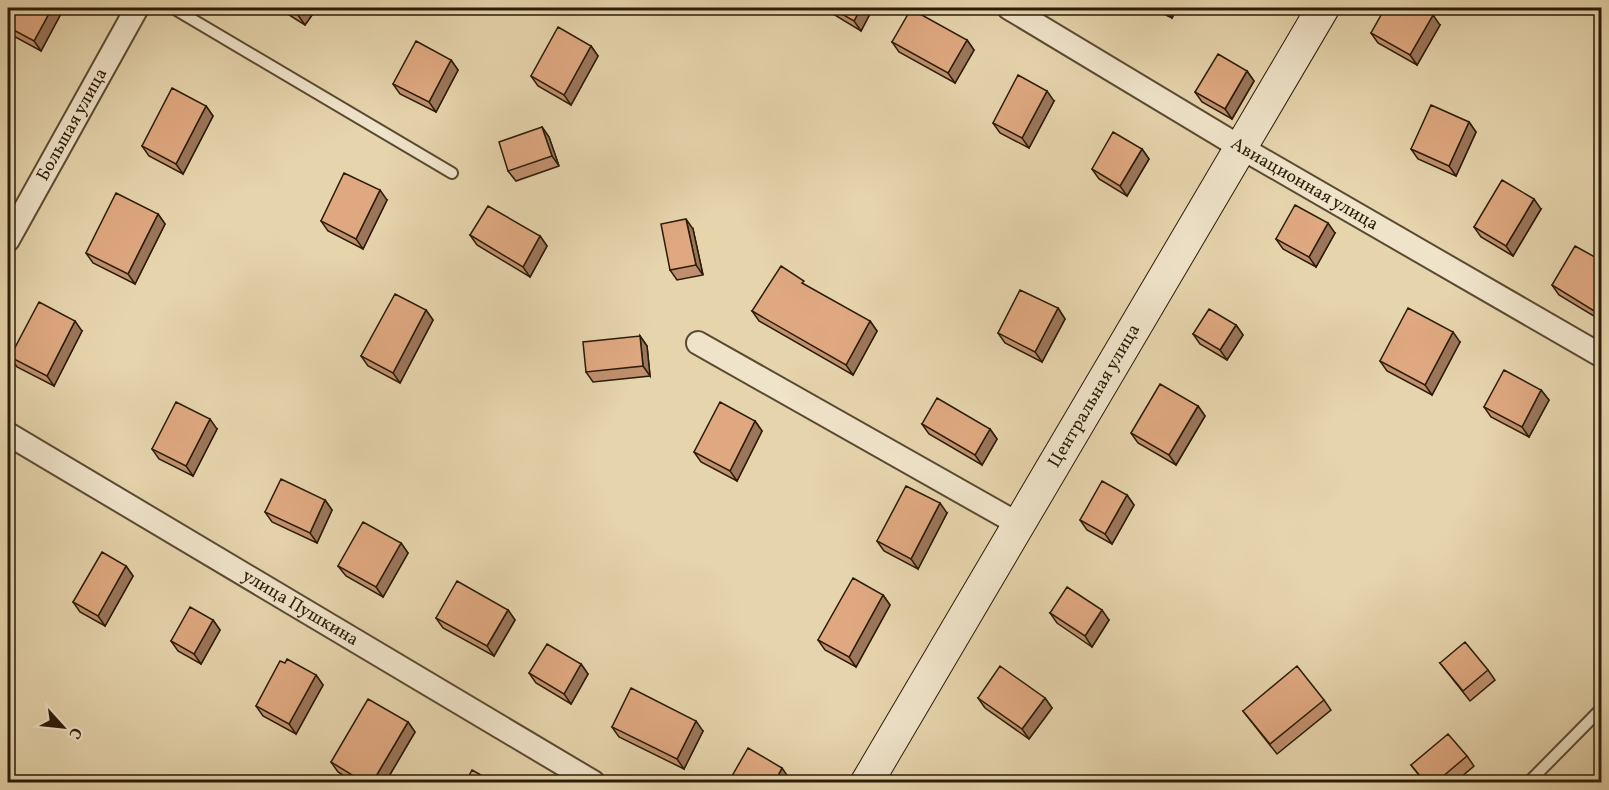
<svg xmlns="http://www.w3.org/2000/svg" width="1609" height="790" font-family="Vollkorn,serif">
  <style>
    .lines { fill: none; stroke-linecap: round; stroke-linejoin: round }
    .lane-casing { stroke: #5a4a31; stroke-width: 14 }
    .street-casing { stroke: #5a4a31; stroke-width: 26 }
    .secondary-casing { stroke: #2b1c08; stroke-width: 34 }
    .lane { stroke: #efe3c9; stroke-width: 10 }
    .street { stroke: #efe3c9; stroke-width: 22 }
    .secondary { stroke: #efe3c9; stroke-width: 32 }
    .wall { fill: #c0906e; stroke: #2b1c08; stroke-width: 1.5 }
    .shaded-wall { fill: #9c765a; stroke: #2b1c08; stroke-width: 1.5 }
    .building { fill: #dfa880; stroke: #2b1c08; stroke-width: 1.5 }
    .labels { text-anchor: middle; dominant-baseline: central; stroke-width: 4.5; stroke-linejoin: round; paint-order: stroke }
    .street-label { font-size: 18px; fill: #2b1c08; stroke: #efe3c9 }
  </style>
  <rect width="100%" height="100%" fill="#e6d4ac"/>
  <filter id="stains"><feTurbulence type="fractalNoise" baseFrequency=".00333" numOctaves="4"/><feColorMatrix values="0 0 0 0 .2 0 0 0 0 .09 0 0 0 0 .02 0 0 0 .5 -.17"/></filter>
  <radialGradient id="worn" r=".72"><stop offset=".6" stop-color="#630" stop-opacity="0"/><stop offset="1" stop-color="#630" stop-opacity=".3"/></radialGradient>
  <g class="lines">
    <!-- lane casing -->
    <g class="lane-casing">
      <path id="lane" d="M 173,8 L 452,173
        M 1529,782 L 1602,708"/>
    </g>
    <!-- street casing -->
    <g class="street-casing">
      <g id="street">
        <path id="s1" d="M 1009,8 L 1240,147 L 1602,356"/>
        <path id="s2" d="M 8,240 L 137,8"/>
        <path d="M 698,343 L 1020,525"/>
        <path id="s3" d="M 8,434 L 593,782"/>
      </g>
    </g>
    <!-- secondary casing -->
    <g class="secondary-casing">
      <g id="secondary">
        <path id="s4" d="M 867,782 L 1323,8"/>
      </g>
    </g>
    <!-- lane -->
    <use href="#lane" class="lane"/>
    <!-- street -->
    <use href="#street" class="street"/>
    <!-- secondary -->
    <use href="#secondary" class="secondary"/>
  </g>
  <!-- wall -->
  <path class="wall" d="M 8,8 L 64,8 L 41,51 L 8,33 Z
    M 278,8 L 317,8 L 305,25 Z
    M 823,8 L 873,8 L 861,31 L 825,9 Z
    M 1151,8 L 1177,8 L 1172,18 Z
    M 1440,25 L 1417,65 L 1378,43 L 1371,33 Z
    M 967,40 L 974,50 L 955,83 L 899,52 L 892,42 Z
    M 591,46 L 598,56 L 571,105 L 538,86 L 531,76 Z
    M 451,60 L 458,70 L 436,112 L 400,94 L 393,84 Z
    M 1247,71 L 1254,81 L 1232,119 L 1202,102 L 1195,92 Z
    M 1054,101 L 1029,148 L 1000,133 L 993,123 Z
    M 206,106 L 213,116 L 183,174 L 149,156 L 142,146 Z
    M 1469,122 L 1476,132 L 1456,176 L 1418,159 L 1411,149 Z
    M 542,127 L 549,137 L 559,166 L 516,181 L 508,171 Z
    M 1142,149 L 1149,159 L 1127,196 L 1099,179 L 1092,169 Z
    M 387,200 L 363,249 L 328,231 L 321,221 Z
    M 1541,209 L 1513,256 L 1481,237 L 1474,227 Z
    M 158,214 L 165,224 L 135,284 L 93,263 L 86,253 Z
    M 693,229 L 703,275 L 677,280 L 670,270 Z
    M 1335,233 L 1316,267 L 1283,249 L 1276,239 Z
    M 470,235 L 540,236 L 547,246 L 530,277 L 477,245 Z
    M 1602,261 L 1602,321 L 1559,295 L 1552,285 Z
    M 1058,308 L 1065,319 L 1042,362 L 1005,343 L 998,333 Z
    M 426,310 L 433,320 L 400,383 L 368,366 L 361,356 Z
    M 752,311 L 870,321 L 877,331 L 853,375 L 759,321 Z
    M 1236,325 L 1243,335 L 1227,360 L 1200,344 L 1193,334 Z
    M 82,331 L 54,386 L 17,367 L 10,357 Z
    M 640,336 L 647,346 L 650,376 L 593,382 L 586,372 Z
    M 1460,342 L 1432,395 L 1387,371 L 1380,361 Z
    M 1541,390 L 1549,400 L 1529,437 L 1491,417 L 1484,407 Z
    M 1198,406 L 1205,416 L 1176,465 L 1138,443 L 1131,433 Z
    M 755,421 L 762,431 L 737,481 L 701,462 L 694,452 Z
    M 922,424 L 990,429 L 997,439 L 982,465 L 929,434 Z
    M 217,429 L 193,476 L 159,459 L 152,449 Z
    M 1127,495 L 1134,505 L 1112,544 L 1087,530 L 1080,520 Z
    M 325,500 L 332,510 L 317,543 L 272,522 L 265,512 Z
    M 947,513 L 918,569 L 884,551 L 877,541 Z
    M 401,543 L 408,553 L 383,597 L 346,576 L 338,566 Z
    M 126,566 L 133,576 L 105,626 L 80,612 L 73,602 Z
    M 883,595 L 890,605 L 856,667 L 825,650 L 818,640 Z
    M 508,610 L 515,620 L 494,656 L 443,628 L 436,618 Z
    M 1050,613 L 1109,620 L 1092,647 L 1057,623 Z
    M 213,620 L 220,630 L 201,664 L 178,651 L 171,641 Z
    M 1440,663 L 1488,670 L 1495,680 L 1470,701 Z
    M 581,664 L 588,674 L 571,704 L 536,683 L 529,673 Z
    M 316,675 L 323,685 L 296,734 L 263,716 L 256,706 Z
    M 978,698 L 1045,698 L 1052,708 L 1029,739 L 985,708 Z
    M 1324,700 L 1331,710 L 1277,754 L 1243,711 Z
    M 408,722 L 415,732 L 385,783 L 355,783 L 338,772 L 331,762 Z
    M 612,727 L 703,731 L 684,769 L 619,737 Z
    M 1467,756 L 1474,766 L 1454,783 L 1425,783 L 1411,765 Z"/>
  <!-- shaded-wall -->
  <path class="shaded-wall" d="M 52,8 L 64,8 L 41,51 L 34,41 Z
    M 297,8 L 317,8 L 305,25 L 295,11 Z
    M 861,8 L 873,8 L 861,31 L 854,21 Z
    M 1165,8 L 1177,8 L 1172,18 Z
    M 1433,15 L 1440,25 L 1417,65 L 1410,55 Z
    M 967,40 L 974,50 L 955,83 L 948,73 Z
    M 591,46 L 598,56 L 571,105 L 564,95 Z
    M 451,60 L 458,70 L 436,112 L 429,102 Z
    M 1247,71 L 1254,81 L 1232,119 L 1225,109 Z
    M 1047,91 L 1054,101 L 1029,148 L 1022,138 Z
    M 206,106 L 213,116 L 183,174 L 176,164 Z
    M 1469,122 L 1476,132 L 1456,176 L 1449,166 Z
    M 542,127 L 549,137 L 559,166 L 552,156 Z
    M 1142,149 L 1149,159 L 1127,196 L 1120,186 Z
    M 380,190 L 387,200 L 363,249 L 356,239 Z
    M 1534,199 L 1541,209 L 1513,256 L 1506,246 Z
    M 158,214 L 165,224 L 135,284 L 128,274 Z
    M 686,219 L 693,229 L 703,275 L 696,265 Z
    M 1328,223 L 1335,233 L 1316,267 L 1309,257 Z
    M 540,236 L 547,246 L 530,277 L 523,267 Z
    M 1058,308 L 1065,319 L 1042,362 L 1035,352 Z
    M 426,310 L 433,320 L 400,383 L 393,373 Z
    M 75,321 L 82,331 L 54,386 L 47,376 Z
    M 870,321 L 877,331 L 853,375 L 846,365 Z
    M 1236,325 L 1243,335 L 1227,360 L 1220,350 Z
    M 1453,332 L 1460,342 L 1432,395 L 1425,385 Z
    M 640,336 L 647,346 L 650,376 L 643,366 Z
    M 1541,390 L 1549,400 L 1529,437 L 1522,427 Z
    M 1198,406 L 1205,416 L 1176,465 L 1169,455 Z
    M 210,419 L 217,429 L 193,476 L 186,466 Z
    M 755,421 L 762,431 L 737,481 L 730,471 Z
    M 990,429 L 997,439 L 982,465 L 975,455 Z
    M 1127,495 L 1134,505 L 1112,544 L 1105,534 Z
    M 325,500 L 332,510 L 317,543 L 310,533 Z
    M 940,503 L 947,513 L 918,569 L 911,559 Z
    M 401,543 L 408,553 L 383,597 L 376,587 Z
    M 126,566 L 133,576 L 105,626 L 98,616 Z
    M 883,595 L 890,605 L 856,667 L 849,657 Z
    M 508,610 L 515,620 L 494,656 L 487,646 Z
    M 1102,610 L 1109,620 L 1092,647 L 1085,636 Z
    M 213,620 L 220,630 L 201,664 L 194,654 Z
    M 581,664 L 588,674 L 571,704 L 564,694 Z
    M 316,675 L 323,685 L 296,734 L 289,724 Z
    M 1045,698 L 1052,708 L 1029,739 L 1022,729 Z
    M 696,721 L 703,731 L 684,769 L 677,759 Z
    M 408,722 L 415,732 L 385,783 L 372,783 Z
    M 782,768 L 789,778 L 787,783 L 774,783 Z"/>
  <!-- building -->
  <path class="building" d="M 8,8 L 52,8 L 34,41 L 8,27 Z
    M 290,8 L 297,8 L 295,11 Z
    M 831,8 L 861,8 L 854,21 Z
    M 1385,8 L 1420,8 L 1433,15 L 1410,55 L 1371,33 Z
    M 911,9 L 967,40 L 948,73 L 892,42 Z
    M 558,27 L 591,46 L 564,95 L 531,76 Z
    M 416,41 L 451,60 L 429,102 L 393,84 Z
    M 1218,54 L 1247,71 L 1225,109 L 1195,92 Z
    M 1018,75 L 1047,91 L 1022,138 L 993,123 Z
    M 172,88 L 206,106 L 176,164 L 142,146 Z
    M 1431,105 L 1469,122 L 1449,166 L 1411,149 Z
    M 542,127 L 552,156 L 508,171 L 499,142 Z
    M 1113,132 L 1142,149 L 1120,186 L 1092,169 Z
    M 344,173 L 380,190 L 356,239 L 321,221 Z
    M 1502,180 L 1534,199 L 1506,246 L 1474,227 Z
    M 116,193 L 158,214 L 128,274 L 86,253 Z
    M 1295,205 L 1328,223 L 1309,257 L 1276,239 Z
    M 488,206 L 540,236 L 523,267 L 470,235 Z
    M 686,219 L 696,265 L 670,270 L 661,224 Z
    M 1575,246 L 1602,261 L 1602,309 L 1599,314 L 1552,285 Z
    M 781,266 L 804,281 L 802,283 L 870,321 L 846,365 L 752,311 Z
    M 1020,290 L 1058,308 L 1035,352 L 998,333 Z
    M 395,294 L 426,310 L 393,373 L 361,356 Z
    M 39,302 L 75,321 L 47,376 L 10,357 Z
    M 1408,308 L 1453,332 L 1425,385 L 1380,361 Z
    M 1209,309 L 1236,325 L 1220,350 L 1193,334 Z
    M 640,336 L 643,366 L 586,372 L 583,342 Z
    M 1504,370 L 1541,390 L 1522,427 L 1484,407 Z
    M 1160,384 L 1198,406 L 1169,455 L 1131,433 Z
    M 937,398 L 990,429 L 975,455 L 922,424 Z
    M 176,402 L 210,419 L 186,466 L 152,449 Z
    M 720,402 L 755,421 L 730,471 L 694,452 Z
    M 281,479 L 325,500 L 310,533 L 265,512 Z
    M 1102,481 L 1127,495 L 1105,534 L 1080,520 Z
    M 906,486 L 940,503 L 911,559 L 877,541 Z
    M 363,522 L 401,543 L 376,587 L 338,566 Z
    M 102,552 L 126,566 L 98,616 L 73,602 Z
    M 853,578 L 883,595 L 849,657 L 818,640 Z
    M 457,581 L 508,610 L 487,646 L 436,618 Z
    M 1067,587 L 1102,610 L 1085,636 L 1050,613 Z
    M 190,607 L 213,620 L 194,654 L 171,641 Z
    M 1465,642 L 1488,670 L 1463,691 L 1440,663 Z
    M 547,644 L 581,664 L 564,694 L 529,673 Z
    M 287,659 L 316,675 L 289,724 L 256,706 L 280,661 L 285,663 Z
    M 1000,666 L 1045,698 L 1022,729 L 978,698 Z
    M 1297,666 L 1324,700 L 1270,744 L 1243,711 Z
    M 631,688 L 696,721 L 677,759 L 612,727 Z
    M 368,699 L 408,722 L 372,783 L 365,783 L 331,762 Z
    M 1448,734 L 1467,756 L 1435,783 L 1426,783 L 1411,765 Z
    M 748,748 L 782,768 L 774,783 L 728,783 Z
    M 472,770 L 495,783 L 465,783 Z"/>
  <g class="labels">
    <!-- street labels -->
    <g class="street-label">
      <text stroke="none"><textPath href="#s2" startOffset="132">Большая улица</textPath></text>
      <text stroke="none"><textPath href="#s1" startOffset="344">Авиационная улица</textPath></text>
      <text stroke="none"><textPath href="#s4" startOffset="448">Центральная улица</textPath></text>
      <text stroke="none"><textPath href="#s3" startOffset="340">улица Пушкина</textPath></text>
    </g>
  </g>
  <!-- margin -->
  <rect width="1609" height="790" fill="none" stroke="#e6d4ac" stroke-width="30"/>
  <rect x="9" y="9" width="1591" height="772" fill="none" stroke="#2b1c08" stroke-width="3"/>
  <rect x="15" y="15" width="1579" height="760" fill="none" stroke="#2b1c08" stroke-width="1.5"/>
  <!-- north arrow -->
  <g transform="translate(63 727) rotate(117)" stroke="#efe3c9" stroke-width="4.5" paint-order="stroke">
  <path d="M0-4.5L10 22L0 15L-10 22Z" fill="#2b1c08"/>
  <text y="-9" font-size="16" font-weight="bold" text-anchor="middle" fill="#2b1c08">С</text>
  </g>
  <rect width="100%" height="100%" filter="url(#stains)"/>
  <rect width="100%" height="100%" fill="url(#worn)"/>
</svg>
